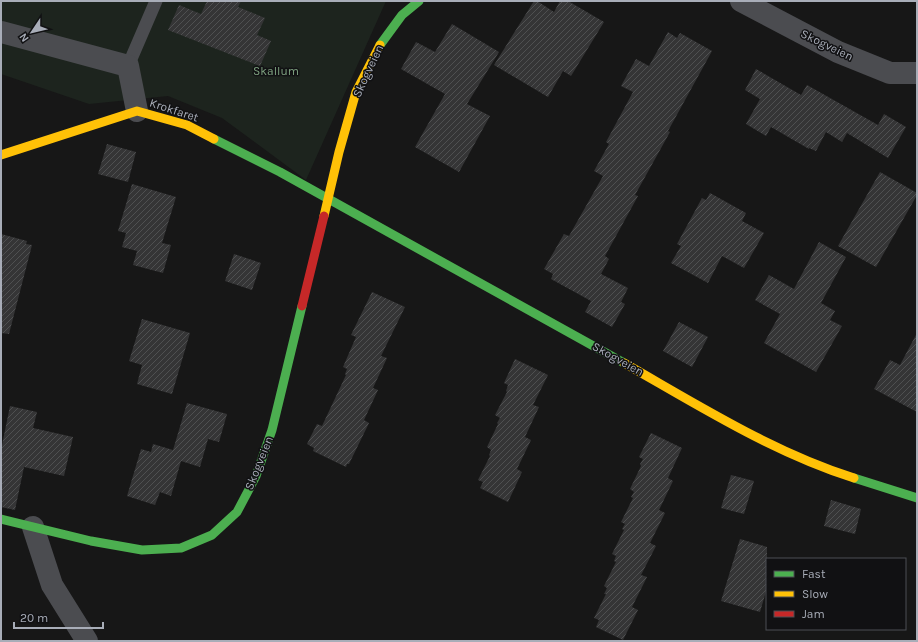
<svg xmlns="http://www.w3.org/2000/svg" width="918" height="642" font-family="Karla,sans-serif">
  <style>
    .green { fill: #1d241e }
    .building { fill: url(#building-hatch) }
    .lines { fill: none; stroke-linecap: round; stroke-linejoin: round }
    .lane { stroke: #4b4c50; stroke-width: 13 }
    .street { stroke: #4b4c50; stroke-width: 22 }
    .fast { stroke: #4caf50; stroke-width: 9 }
    .slow { stroke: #ffc107; stroke-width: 9 }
    .jam { stroke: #c62828; stroke-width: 9 }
    .labels { text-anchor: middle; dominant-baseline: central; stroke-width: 3; stroke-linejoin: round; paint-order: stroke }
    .street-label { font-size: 12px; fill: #a8adb8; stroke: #111113 }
    .park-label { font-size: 12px; fill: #7fa381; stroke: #111113 }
  </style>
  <defs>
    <pattern id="building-hatch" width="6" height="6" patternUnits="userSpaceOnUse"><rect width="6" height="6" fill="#353536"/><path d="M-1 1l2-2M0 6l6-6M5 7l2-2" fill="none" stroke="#4f5051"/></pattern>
  </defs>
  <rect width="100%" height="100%" fill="#171717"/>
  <!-- green -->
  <path class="green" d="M 1,1 L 386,1 L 306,180 L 222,118 L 168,96 L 89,104 L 1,74 Z"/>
  <!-- building -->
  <path class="building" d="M 207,1 L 241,1 L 238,7 L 265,18 L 257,35 L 271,41 L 260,66 L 168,30 L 179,5 L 201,14 Z
    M 534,1 L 537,1 L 554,12 L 560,1 L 568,1 L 604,22 L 571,76 L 563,71 L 548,97 L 494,65 Z
    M 452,24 L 499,52 L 467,104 L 490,116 L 459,172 L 415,147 L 445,94 L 401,69 L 416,42 L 435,52 Z
    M 668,32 L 677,38 L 680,33 L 712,51 L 668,131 L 670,132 L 635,195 L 638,196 L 605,256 L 609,259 L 601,274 L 628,288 L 621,302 L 625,304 L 612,327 L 585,312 L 591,301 L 551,279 L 553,274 L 544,269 L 564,234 L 569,236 L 603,176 L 594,171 L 609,144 L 606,142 L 633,92 L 621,86 L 636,59 L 649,66 Z
    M 756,69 L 801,95 L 807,85 L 878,125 L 884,114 L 906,127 L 888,158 L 847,133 L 842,142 L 826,132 L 816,151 L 809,148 L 809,149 L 771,127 L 766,136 L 746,124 L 760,99 L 745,90 Z
    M 107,144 L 136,152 L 128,182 L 98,174 Z
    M 880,172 L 917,193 L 917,195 L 876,267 L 838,246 Z
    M 132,184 L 176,197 L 162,243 L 171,245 L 163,273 L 133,265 L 137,251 L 122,247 L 126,233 L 118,231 Z
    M 710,193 L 746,213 L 742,221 L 764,233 L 744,268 L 722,256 L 708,283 L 671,263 L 681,246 L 677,244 L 702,198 L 706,200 Z
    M 1,234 L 27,241 L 26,244 L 32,245 L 9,334 L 1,333 Z
    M 819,242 L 846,257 L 821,303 L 835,311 L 830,320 L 842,326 L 816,372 L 764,343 L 780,314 L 755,300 L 769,275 L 794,289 Z
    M 234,254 L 261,263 L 252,290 L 225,281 Z
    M 372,292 L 405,307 L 381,356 L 387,358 L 373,388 L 378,390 L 364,420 L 369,423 L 349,464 L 347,464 L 346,467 L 313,451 L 314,448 L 307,444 L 317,424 L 322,426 L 346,375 L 345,374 L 347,369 L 343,367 L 356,337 L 351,335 Z
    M 142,319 L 190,333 L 172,394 L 137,384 L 142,365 L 129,361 Z
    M 679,322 L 708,337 L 692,367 L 663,351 Z
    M 917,333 L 917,412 L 874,389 L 890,360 L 900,365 Z
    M 515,359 L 548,375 L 533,405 L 539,407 L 525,437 L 531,440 L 517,469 L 522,472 L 508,502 L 480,488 L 483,482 L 478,480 L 490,456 L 489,455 L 491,450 L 487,447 L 498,424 L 497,423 L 500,418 L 495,415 L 507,392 L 506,391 L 508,385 L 504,383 Z
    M 187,403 L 227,414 L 219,442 L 208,439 L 200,467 L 181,461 L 171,496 L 160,492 L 155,505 L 127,496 L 141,449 L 151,452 L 153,444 L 173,450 Z
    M 10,406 L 37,412 L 33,428 L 73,437 L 64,476 L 24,467 L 15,510 L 1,507 L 1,450 Z
    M 651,433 L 682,448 L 668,478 L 673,481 L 659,510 L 665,513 L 650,543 L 656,546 L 641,575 L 647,577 L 632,607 L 638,610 L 623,640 L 596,627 L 599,620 L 594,618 L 606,594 L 604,594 L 607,588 L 604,586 L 616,562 L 614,561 L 616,556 L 612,554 L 624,530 L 622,529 L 625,524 L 621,522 L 633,498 L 631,497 L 634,492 L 630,489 L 641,466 L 640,464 L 643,459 L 639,457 Z
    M 731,475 L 754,481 L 744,514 L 721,508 Z
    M 831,500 L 861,509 L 855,534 L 824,526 Z
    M 740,539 L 767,547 L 767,588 L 760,612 L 721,601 Z"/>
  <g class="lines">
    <!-- lane -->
    <path class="lane" d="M 128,66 L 156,1"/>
    <!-- street -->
    <path class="street" d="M 741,1 L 838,52 L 890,73 L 917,73
      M 1,32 L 128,66 L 137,111
      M 33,527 L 52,585 L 87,641"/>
    <!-- fast -->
    <path class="fast" d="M 380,45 L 402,15 L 419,1
      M 214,139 L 280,172 L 624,363
      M 854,478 L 917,498
      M 1,519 L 91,541 L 142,550 L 181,548 L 212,535 L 237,512 L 256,476 L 272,430 L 302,306"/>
    <!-- slow -->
    <path class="slow" d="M 1,155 L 137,111 L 187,125 L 214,139
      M 324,216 L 339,152 L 356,92 L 380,45
      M 624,363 C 698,405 772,452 854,478"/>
    <!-- jam -->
    <path class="jam" d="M 302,306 L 324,216"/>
  </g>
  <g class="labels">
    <!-- street labels -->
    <g class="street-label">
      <text transform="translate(827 45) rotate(26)">Skogveien</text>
      <text transform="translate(368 71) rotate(-65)">Skogveien</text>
      <text transform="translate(174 110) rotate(18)">Krokfaret</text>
      <text transform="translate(618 359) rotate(29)">Skogveien</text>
      <text transform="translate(259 463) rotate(-68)">Skogveien</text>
    </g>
    <!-- park labels -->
    <g class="park-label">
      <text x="276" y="71">Skallum</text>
    </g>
  </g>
  <!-- border -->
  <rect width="918" height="642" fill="none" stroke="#a8adb8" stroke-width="4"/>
  <!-- legend -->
  <rect x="766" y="558" width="140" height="72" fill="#111113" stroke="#4d4f55"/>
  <rect x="774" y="571" width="20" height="6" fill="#4caf50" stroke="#4d4f55"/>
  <text x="802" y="578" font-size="12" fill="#a8adb8">Fast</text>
  <rect x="774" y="591" width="20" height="6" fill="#ffc107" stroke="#4d4f55"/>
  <text x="802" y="598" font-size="12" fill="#a8adb8">Slow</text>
  <rect x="774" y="611" width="20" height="6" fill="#c62828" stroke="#4d4f55"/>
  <text x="802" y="618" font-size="12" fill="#a8adb8">Jam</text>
  <!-- north arrow -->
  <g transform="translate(32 32) rotate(235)" stroke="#111113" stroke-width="3" paint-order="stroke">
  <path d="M0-3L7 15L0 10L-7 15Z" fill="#a8adb8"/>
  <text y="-6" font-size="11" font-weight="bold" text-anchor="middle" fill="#a8adb8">N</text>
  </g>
  <!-- scale -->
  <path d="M14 622v6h89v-6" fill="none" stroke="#a8adb8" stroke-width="2"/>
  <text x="20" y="622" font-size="12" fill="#a8adb8" stroke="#111113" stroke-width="3" paint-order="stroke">20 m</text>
</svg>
